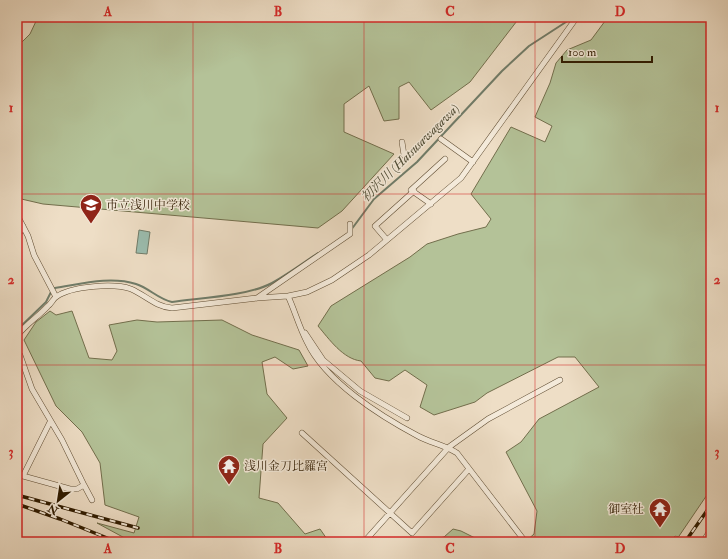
<svg xmlns="http://www.w3.org/2000/svg" width="728" height="559" font-family="'IM FELL Double Pica','Noto Serif JP',serif">
  <style>
    .green { fill: #b4c298; stroke: #726e4c }
    .water { fill: #9bbdaf; stroke: #707c69 }
    .lines { fill: none; stroke-linecap: round; stroke-linejoin: round }
    .stream { stroke: #707c69; stroke-width: 2 }
    .minor-casing { stroke: #5f4c32; stroke-width: 6 }
    .minor { stroke: #f4eada; stroke-width: 5 }
    .rail-casing { stroke: #2f1b00; stroke-width: 3.5 }
    .rail { stroke: #f4eada; stroke-width: 2; stroke-dasharray: 6; stroke-linecap: butt }
    .grid { fill: none; stroke: #d62828; stroke-width: 1; stroke-opacity: 0.55 }
    .labels { text-anchor: middle; dominant-baseline: central; stroke-width: 3; stroke-linejoin: round; paint-order: stroke }
    .poi-label { font-size: 12px; fill: #2f1b00; stroke: #f4eada; text-anchor: start }
    .water-label { font-size: 13px; font-style: italic; fill: #4f4c35; stroke: #f4eada }
    .neatline { fill: none; stroke: #d62828; stroke-width: 1.5 }
    .grid-label { font-size: 13px; text-anchor: middle; font-weight: bold; fill: #d62828 }
  </style>
  <rect width="100%" height="100%" fill="#eedec6"/>
  <filter id="stains"><feTurbulence type="fractalNoise" baseFrequency=".005" numOctaves="4"/><feColorMatrix values="0 0 0 0 .2 0 0 0 0 .09 0 0 0 0 .02 0 0 0 .5 -.17"/></filter>
  <radialGradient id="worn" r=".72"><stop offset=".6" stop-color="#630" stop-opacity="0"/><stop offset="1" stop-color="#630" stop-opacity=".3"/></radialGradient>
  <!-- green -->
  <path class="green" d="M 38,17 L 520,17 L 470,82 L 431,110 L 409,82 L 399,87 L 399,119 L 384,121 L 369,86 L 344,104 L 344,132 L 394,154 L 342,211 L 318,228 L 43,204 L 17,198 L 17,47 L 30,34 Z
    M 608,17 L 711,17 L 711,489 L 675,542 L 525,542 L 534,534 L 537,511 L 506,452 L 521,442 L 539,419 L 599,387 L 575,357 L 558,357 L 487,393 L 475,402 L 434,415 L 420,407 L 427,385 L 405,370 L 389,381 L 375,378 L 361,361 C 343,359 329,339 318,326 L 331,306 L 410,257 L 427,244 L 458,234 L 486,227 L 491,219 L 471,194 L 511,127 L 545,142 L 552,126 L 535,117 L 550,83 L 556,63 L 567,50 L 591,40 Z
    M 50,311 L 56,315 L 72,311 L 89,358 L 112,360 L 117,351 L 109,325 L 137,320 L 157,322 L 222,320 L 252,335 L 299,350 L 308,366 L 293,369 L 275,357 L 262,362 L 267,394 L 287,418 L 263,444 L 259,498 L 278,503 L 305,534 L 320,529 L 329,542 L 132,542 L 97,523 L 134,533 L 139,517 L 105,505 L 100,463 L 82,432 L 56,406 L 24,340 L 36,322 Z
    M 453,529 L 461,531 L 483,542 L 425,542 L 444,537 Z"/>
  <!-- water -->
  <path class="water" d="M 139,230 L 150,232 L 147,254 L 136,253 Z"/>
  <g class="lines">
    <!-- stream -->
    <path class="stream" d="M 351,230 L 374,199 L 417,162 L 502,71 L 529,46 L 566,22 L 569,17
      M 17,330 L 46,302 L 51,292 L 55,288 C 81,284 110,276 136,284 C 149,288 158,299 172,302 C 200,298 248,296 272,283 C 288,274 303,263 318,253"/>
    <!-- minor casing -->
    <g class="minor-casing">
      <path id="minor" d="M 441,139 L 473,162
        M 402,142 L 404,155 L 406,158
        M 431,204 L 411,190 L 445,159
        M 17,215 L 28,236 L 34,255 L 56,297
        M 17,238 L 23,226
        M 387,240 L 375,226 L 414,191
        M 288,296 C 295,311 299,327 307,342 C 325,381 380,416 418,436 C 431,443 445,445 457,453 L 524,540
        M 257,298 L 350,234 L 350,224
        M 305,333 L 323,360 L 360,391 L 407,418
        M 17,336 C 26,324 38,317 48,306 C 51,304 53,299 56,297 C 71,286 114,283 131,289 C 145,295 156,307 172,308 L 257,298 L 288,296 L 307,292 L 332,280 L 369,255 L 461,178 L 577,17
        M 17,353 L 20,355 L 32,389 L 62,440 L 84,485 L 77,489 L 70,489 L 23,476 L 50,422
        M 17,398 L 18,398
        M 302,433 L 412,533 L 469,469
        M 84,485 L 92,500
        M 676,539 L 682,542
        M 364,542 L 449,447 L 488,419 L 560,380
        M 703,542 L 711,529"/>
    </g>
    <!-- minor -->
    <use href="#minor" class="minor"/>
    <!-- rail casing -->
    <g class="rail-casing">
      <path id="rail" d="M 17,495 L 138,528
        M 17,504 L 60,519 L 117,542
        M 685,542 L 711,505"/>
    </g>
    <!-- rail -->
    <use href="#rail" class="rail"/>
  </g>
  <!-- grid -->
  <path class="grid" d="M 193,17 L 193,542M 364,17 L 364,542M 535,17 L 535,542M 17,194 L 711,194M 17,365 L 711,365"/>
  <!-- icons -->
  <defs>
    <g id="school-pin" transform="scale(1.15)"><path d="M0 17L-7.5 6A9.5 9.5 0 1 1 7.5 6Z" fill="#8f2418" stroke="#f4eada"/><path d="M0-5L7-2L0 1L-7-2ZM-4 1L0 2.5L4 1V4Q0 6-4 4Z" fill="#fff"/></g>
    <g id="temple-pin" transform="scale(1.15)"><path d="M0 17L-7.5 6A9.5 9.5 0 1 1 7.5 6Z" fill="#8f2418" stroke="#f4eada"/><path d="M0-6L5-2H3V0L6.5 2.5H4V6H1.5V3h-3V6H-4V2.5H-6.5L-3 0V-2H-5Z" fill="#fff"/></g>
  </defs>
  <g fill-rule="evenodd">
    <use href="#school-pin" x="91" y="205"/>
    <use href="#temple-pin" x="229" y="466"/>
    <use href="#temple-pin" x="660" y="509"/>
  </g>
  <g class="labels">
    <!-- poi labels -->
    <g class="poi-label">
      <text x="106" y="205">市立浅川中学校</text>
      <text x="244" y="466">浅川金刀比羅宮</text>
      <text x="644" y="509" text-anchor="end">御室社</text>
    </g>
    <!-- water labels -->
    <g class="water-label">
      <text transform="translate(410 153) rotate(-45)">初沢川 (Hatsusawagawa)</text>
    </g>
  </g>
  <!-- margin -->
  <rect width="728" height="559" fill="none" stroke="#eedec6" stroke-width="44"/>
  <!-- north arrow -->
  <g transform="translate(58 501) rotate(210)" stroke="#f4eada" stroke-width="3" paint-order="stroke">
  <path d="M0-3L7 15L0 10L-7 15Z" fill="#2f1b00"/>
  <text y="-6" font-size="11" font-weight="bold" text-anchor="middle" fill="#2f1b00">N</text>
  </g>
  <!-- scale -->
  <path d="M562 56v6h90v-6" fill="none" stroke="#2f1b00" stroke-width="2"/>
  <text x="568" y="56" font-size="12" fill="#2f1b00" stroke="#f4eada" stroke-width="3" paint-order="stroke">100 m</text>
  <rect x="22" y="22" width="684" height="515" class="neatline"/>
  <g class="grid-label">
    <text x="108" y="16">A</text>
    <text x="278" y="16">B</text>
    <text x="450" y="16">C</text>
    <text x="620" y="16">D</text>
    <text x="11" y="112">1</text>
    <text x="717" y="112">1</text>
    <text x="11" y="284">2</text>
    <text x="717" y="284">2</text>
    <text x="11" y="456">3</text>
    <text x="717" y="456">3</text>
    <text x="108" y="553">A</text>
    <text x="278" y="553">B</text>
    <text x="450" y="553">C</text>
    <text x="620" y="553">D</text>
  </g>
  <rect width="100%" height="100%" filter="url(#stains)"/>
  <rect width="100%" height="100%" fill="url(#worn)"/>
</svg>
